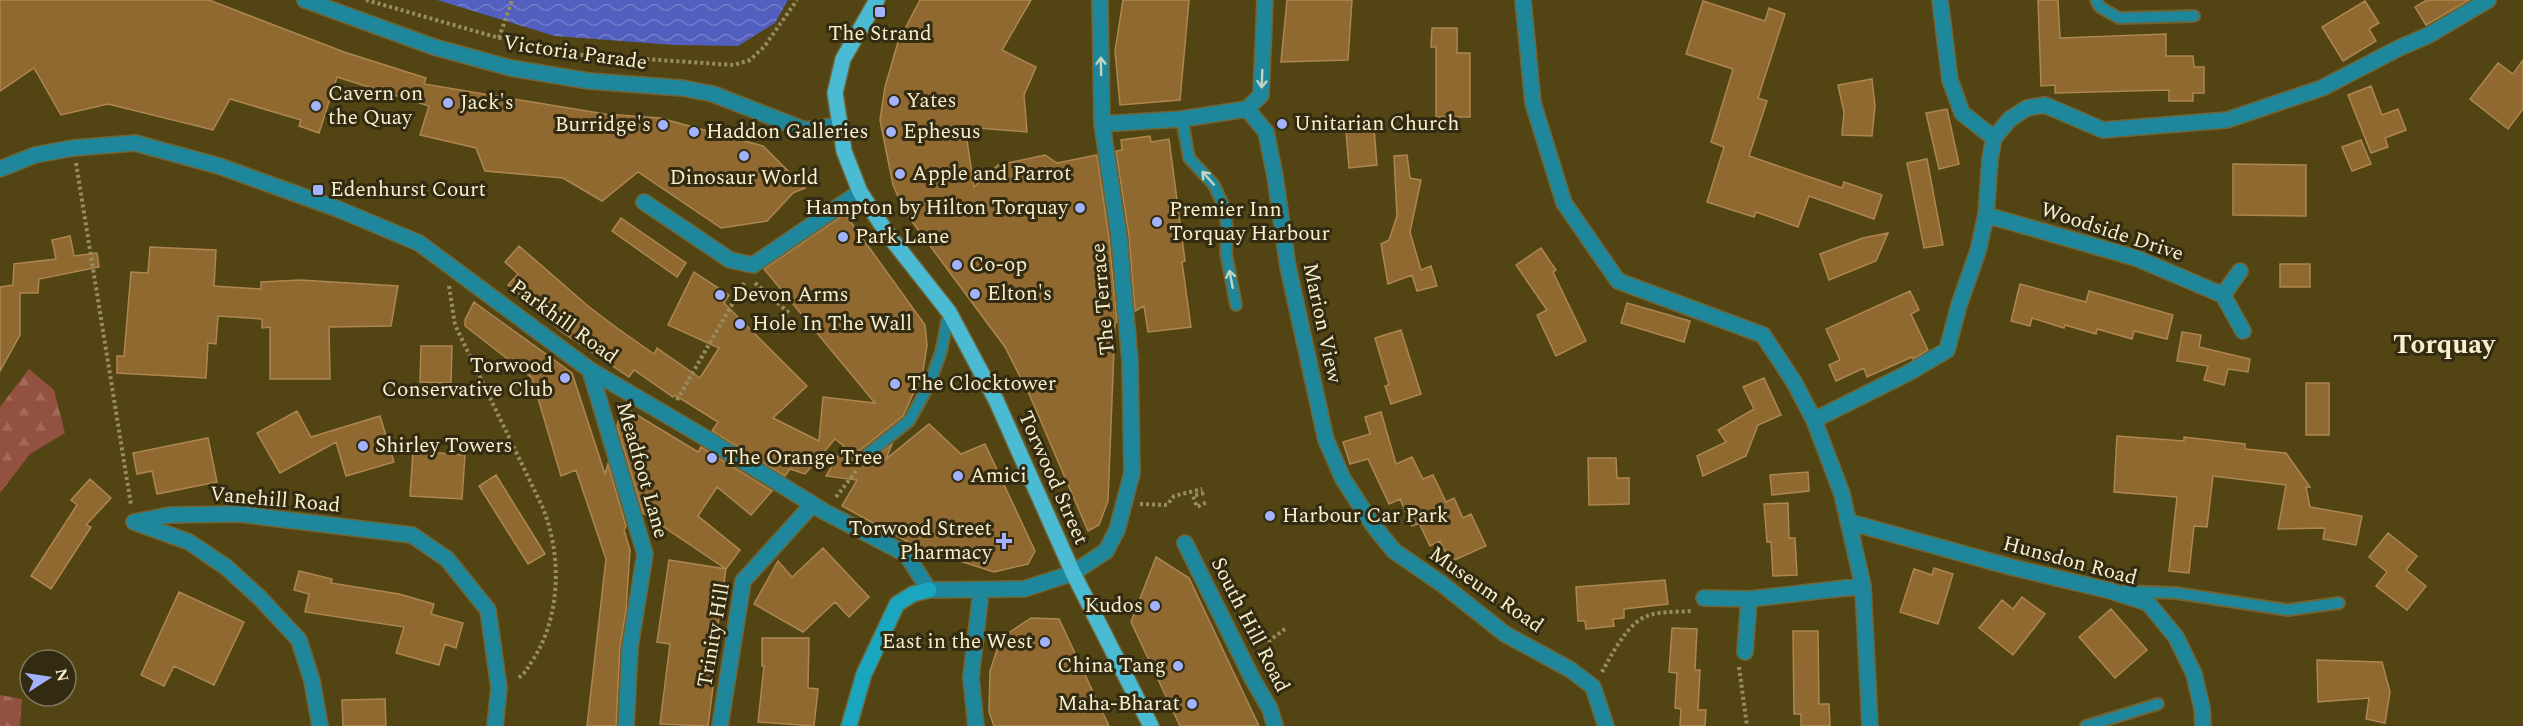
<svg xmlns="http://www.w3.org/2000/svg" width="2523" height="726" font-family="Spectral,serif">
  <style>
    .forest { fill: url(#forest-firs) }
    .water { fill: url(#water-waves) }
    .building { fill: #906930; stroke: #ad8650; stroke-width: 1.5 }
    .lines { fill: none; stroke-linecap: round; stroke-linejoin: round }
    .lane-casing { stroke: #706435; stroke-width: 14 }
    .street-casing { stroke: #706435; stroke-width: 18 }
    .secondary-casing { stroke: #706435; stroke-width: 18 }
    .primary-casing { stroke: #706435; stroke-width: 18 }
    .path { stroke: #978c62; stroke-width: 4; stroke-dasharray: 3 3; stroke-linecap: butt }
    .lane { stroke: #1e879b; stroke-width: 10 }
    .street { stroke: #1e879b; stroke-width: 15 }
    .secondary { stroke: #1aa6bf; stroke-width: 15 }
    .primary { stroke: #4abbd3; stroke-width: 15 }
    .oneway { stroke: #c1d5c1 }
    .poi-dot { fill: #a2b2fd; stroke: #332b11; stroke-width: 2 }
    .labels { text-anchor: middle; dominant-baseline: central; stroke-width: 6; stroke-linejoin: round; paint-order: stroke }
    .poi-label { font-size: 21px; fill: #f7efce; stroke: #332b11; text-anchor: start }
    .street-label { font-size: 21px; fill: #f7efce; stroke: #332b11 }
    .district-label { font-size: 27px; font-weight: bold; fill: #f7efce; stroke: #332b11 }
  </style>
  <defs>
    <pattern id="forest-firs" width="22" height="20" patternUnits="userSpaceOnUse" patternTransform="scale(1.5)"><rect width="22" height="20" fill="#935142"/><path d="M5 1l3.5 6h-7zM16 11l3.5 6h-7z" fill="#a36a5c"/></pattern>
    <pattern id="water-waves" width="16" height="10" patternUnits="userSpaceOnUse" patternTransform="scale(1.5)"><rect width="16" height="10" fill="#525fbe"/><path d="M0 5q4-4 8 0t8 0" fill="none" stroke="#747ec8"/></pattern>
  </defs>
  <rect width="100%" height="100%" fill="#524513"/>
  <!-- forest -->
  <path class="forest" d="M 29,369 L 54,390 L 65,433 L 30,454 L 0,493 L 0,407 Z
    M 0,695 L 22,699 L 20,726 L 0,726 Z"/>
  <!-- water -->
  <path class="water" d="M 437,0 L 788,0 L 775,23 L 738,46 L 675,45 L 555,36 Z"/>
  <!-- building -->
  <path class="building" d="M 0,0 L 209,0 L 344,52 L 426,78 L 424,84 L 605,114 L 660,118 L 763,146 L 805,188 L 793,193 L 767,221 L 721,228 L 638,172 L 602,201 L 563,178 L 485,171 L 476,148 L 420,135 L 429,106 L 337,77 L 319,133 L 299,126 L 301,120 L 230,99 L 213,130 L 108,104 L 61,115 L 34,68 L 0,91 Z
    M 920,0 L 1031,0 L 1002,50 L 1036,67 L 1024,95 L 1027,132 L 965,127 L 974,187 L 998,165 L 1045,155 L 1057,163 L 1097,155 L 1109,238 L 1117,322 L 1115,323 L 1108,501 L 1099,525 L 1088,531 L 1030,396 L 1005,347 L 905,212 L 893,185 L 880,120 L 885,87 L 898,42 Z
    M 1123,0 L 1189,0 L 1180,100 L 1120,105 L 1115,51 Z
    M 1287,0 L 1352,0 L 1348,60 L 1281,62 Z
    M 2038,0 L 2058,0 L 2060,38 L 2166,34 L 2166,56 L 2193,56 L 2194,67 L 2204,67 L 2204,93 L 2193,93 L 2193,101 L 2169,101 L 2169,90 L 2055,93 L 2055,85 L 2041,86 Z
    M 2427,0 L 2469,0 L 2426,25 L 2415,7 Z
    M 1703,1 L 1765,21 L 1769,8 L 1785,14 L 1758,98 L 1767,101 L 1749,156 L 1842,188 L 1844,182 L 1882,195 L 1874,219 L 1809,196 L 1798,227 L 1756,212 L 1754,217 L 1707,202 L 1724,147 L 1711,142 L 1733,69 L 1686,54 Z
    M 2365,1 L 2379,23 L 2369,29 L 2376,41 L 2343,61 L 2322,27 Z
    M 1432,28 L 1457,28 L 1457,53 L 1470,53 L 1470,117 L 1436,117 L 1436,47 L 1431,47 Z
    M 2523,60 L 2523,109 L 2508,129 L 2470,99 L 2498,63 L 2513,74 Z
    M 1872,79 L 1875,106 L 1872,136 L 1842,135 L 1844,112 L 1838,85 Z
    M 2371,86 L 2382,115 L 2398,109 L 2406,130 L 2385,138 L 2388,147 L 2371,153 L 2348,95 Z
    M 1947,109 L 1959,164 L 1939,169 L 1926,113 Z
    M 1374,128 L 1377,165 L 1349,168 L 1346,131 Z
    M 1150,136 L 1151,142 L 1169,139 L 1185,261 L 1182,262 L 1191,327 L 1148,332 L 1144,306 L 1135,311 L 1129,236 L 1116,151 L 1122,150 L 1121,140 Z
    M 2361,140 L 2371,164 L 2352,171 L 2342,147 Z
    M 1407,155 L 1410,178 L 1421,180 L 1410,232 L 1421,270 L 1431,266 L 1437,286 L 1417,291 L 1412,275 L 1388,284 L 1381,244 L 1389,240 L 1397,216 L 1394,156 Z
    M 1927,159 L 1943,245 L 1924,248 L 1907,163 Z
    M 2233,164 L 2306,165 L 2306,216 L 2233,215 Z
    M 845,214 L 925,325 L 927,345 L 923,372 L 903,416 L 859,451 L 857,455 L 858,461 L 862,464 L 868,463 L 892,444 L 886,459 L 929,424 L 961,454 L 985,444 L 1035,551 L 1028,564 L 994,572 L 919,548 L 842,506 L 857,480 L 826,476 L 844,446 L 835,439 L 805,474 L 790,469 L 785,476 L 712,431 L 718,422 L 675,395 L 673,397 L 634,370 L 629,377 L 562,332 L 508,285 L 518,274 L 505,262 L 519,246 L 588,306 L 617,328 L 654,354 L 657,348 L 700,378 L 719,348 L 668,325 L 694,272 L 729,295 L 724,303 L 807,386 L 773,418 L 819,441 L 823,397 L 875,403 L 764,269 Z
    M 621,218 L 686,263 L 677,277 L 612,231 Z
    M 1888,233 L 1876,261 L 1829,280 L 1820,254 L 1863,238 Z
    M 70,236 L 74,256 L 97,253 L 99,267 L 39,279 L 38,293 L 20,293 L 20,335 L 0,371 L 0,287 L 13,285 L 14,264 L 56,259 L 52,240 Z
    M 150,247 L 216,250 L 214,286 L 261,289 L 261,282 L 300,280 L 398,286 L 391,326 L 329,327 L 330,379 L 270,379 L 270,327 L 262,328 L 262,319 L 218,316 L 216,344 L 208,343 L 206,378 L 117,373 L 117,356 L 124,356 L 131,272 L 148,273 Z
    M 1541,248 L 1556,270 L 1553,272 L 1586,341 L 1556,356 L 1537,315 L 1547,310 L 1516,265 Z
    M 2280,264 L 2310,264 L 2310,287 L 2280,287 Z
    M 2020,284 L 2086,302 L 2089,291 L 2173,315 L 2167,339 L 2134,331 L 2132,339 L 2097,329 L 2096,334 L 2065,325 L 2064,328 L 2032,318 L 2030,326 L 2011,321 Z
    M 1910,291 L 1919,310 L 1911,314 L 1928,350 L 1913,359 L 1912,357 L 1867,377 L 1864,368 L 1836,381 L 1829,365 L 1840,360 L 1826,329 Z
    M 474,302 L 572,373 L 605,474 L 608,464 L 626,526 L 624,530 L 630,550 L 626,611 L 620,646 L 616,726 L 587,726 L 606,559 L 576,470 L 561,476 L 532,378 L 465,326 L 465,320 Z
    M 1627,303 L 1690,321 L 1684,342 L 1621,323 Z
    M 1401,330 L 1421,394 L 1391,404 L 1385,386 L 1389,385 L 1375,338 Z
    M 2182,332 L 2201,335 L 2199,347 L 2250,359 L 2248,372 L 2228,369 L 2224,385 L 2204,380 L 2208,366 L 2177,361 Z
    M 421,346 L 452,346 L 451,383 L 420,382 Z
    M 1764,378 L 1781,415 L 1758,425 L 1746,456 L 1703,476 L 1697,456 L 1726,442 L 1718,430 L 1754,409 L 1743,387 Z
    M 2306,383 L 2329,383 L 2329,435 L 2306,435 Z
    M 622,406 L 698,452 L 701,447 L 772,491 L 751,515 L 717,487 L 698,516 L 740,550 L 726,569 L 643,513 L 617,426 Z
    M 297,411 L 311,437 L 380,416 L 394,462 L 346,476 L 336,442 L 280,473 L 257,433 Z
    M 1381,412 L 1396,464 L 1412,457 L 1423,479 L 1433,475 L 1446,502 L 1454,498 L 1463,518 L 1471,514 L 1486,546 L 1450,562 L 1440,541 L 1430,546 L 1419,523 L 1412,526 L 1400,499 L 1389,504 L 1368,459 L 1350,464 L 1343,442 L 1370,434 L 1365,417 Z
    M 2117,436 L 2184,441 L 2184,437 L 2245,444 L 2245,449 L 2286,453 L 2310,487 L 2306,487 L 2310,507 L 2362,516 L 2356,545 L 2323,539 L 2325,528 L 2278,529 L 2286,485 L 2213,476 L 2207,527 L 2194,526 L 2189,573 L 2169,571 L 2177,497 L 2114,492 Z
    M 208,438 L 217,482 L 157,494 L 152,471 L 137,474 L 133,453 Z
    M 413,451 L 465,455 L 462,499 L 410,496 Z
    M 1588,458 L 1616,458 L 1617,478 L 1629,478 L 1629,504 L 1589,505 Z
    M 1808,472 L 1809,491 L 1772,495 L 1770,475 Z
    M 496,475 L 545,554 L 528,564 L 479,486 Z
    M 90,479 L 111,498 L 86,525 L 91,527 L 51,589 L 31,576 L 77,505 L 71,500 Z
    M 1788,503 L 1789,538 L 1795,538 L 1797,575 L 1773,576 L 1771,542 L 1767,542 L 1764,504 Z
    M 2388,533 L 2417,556 L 2406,570 L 2426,586 L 2407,610 L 2376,586 L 2387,572 L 2369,557 Z
    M 823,548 L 869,597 L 849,617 L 835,602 L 803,632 L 754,604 L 778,561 L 792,577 Z
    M 1156,557 L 1189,578 L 1259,726 L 1180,726 L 1131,622 Z
    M 669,560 L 726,569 L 710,681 L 715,672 L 708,726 L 660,724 L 670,644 L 657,642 Z
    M 1934,568 L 1953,574 L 1938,624 L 1900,612 L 1914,569 L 1932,575 Z
    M 299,571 L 332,579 L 331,583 L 399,594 L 434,604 L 431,614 L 463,623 L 456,648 L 445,644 L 439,665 L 396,653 L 404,627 L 305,612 L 309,594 L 294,590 Z
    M 1665,580 L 1668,604 L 1624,609 L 1624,618 L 1613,619 L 1614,626 L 1586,629 L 1585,621 L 1578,621 L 1576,587 Z
    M 179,592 L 244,622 L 214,685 L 174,666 L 164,686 L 141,675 Z
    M 2022,597 L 2045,614 L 2013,655 L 1979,628 L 2002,600 L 2013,609 Z
    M 2111,609 L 2147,650 L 2115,678 L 2079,637 Z
    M 1031,618 L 1059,619 L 1109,726 L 994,726 L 989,712 L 990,671 L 1001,638 Z
    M 1672,628 L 1697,629 L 1695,670 L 1700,670 L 1698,710 L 1706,710 L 1705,726 L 1680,726 L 1681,709 L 1675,708 L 1677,673 L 1669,672 Z
    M 1793,631 L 1818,631 L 1819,704 L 1829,704 L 1830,726 L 1801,726 L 1801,714 L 1794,714 Z
    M 762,638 L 809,638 L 808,688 L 818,689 L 814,726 L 758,722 L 764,666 L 762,666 Z
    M 2317,660 L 2382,662 L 2390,692 L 2385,723 L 2366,719 L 2369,698 L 2318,702 Z
    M 385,699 L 386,726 L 343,726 L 342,700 Z"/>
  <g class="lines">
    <!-- lane casing -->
    <g class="lane-casing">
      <path id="lane" d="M 2096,0 L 2100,7 L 2119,18 L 2194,16
        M 1182,119 L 1189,158 L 1214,185 L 1224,207 L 1227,227 L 1226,253 L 1236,305
        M 864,457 L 909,421 L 929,385 L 941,352 L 949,312
        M 2123,591 L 2176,593 L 2288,610 L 2339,603
        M 2086,726 L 2158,704"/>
    </g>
    <!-- street casing -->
    <g class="street-casing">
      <path id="street" d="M 305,0 L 434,47 L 511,68 L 589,81 L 682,88 L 713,94 L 805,130 L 840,125
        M 1523,0 L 1533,103 L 1564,203 L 1618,281 L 1763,335 L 1794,382 L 1814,420 L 1842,494 L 1863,586 L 1870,726
        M 1940,0 L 1950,80 L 1962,113 L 1994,138
        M 1247,109 L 1266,132 L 1275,176 L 1288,267 L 1326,440 L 1343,479 L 1373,525 L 1394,551 L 1442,584 L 1505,634 L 1571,670 L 1593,687 L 1606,726
        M 1102,124 L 1182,119 L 1247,109 L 1261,95 L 1265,0
        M 0,169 L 35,155 L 73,148 L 135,143 L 219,166 L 338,209 L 419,243 L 590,370 L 699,434 L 825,512 L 906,554 L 929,590 L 1024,589 L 1073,573 L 1106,551 L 1117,530 L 1132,473 L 1130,361 L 1119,237 L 1102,124 L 1100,0
        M 644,202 L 730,260 L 753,265 L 860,192
        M 1986,215 L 2136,258 L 2223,295 L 2243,331
        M 2223,295 L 2240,271
        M 590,370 L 645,554 L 630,647 L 626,726
        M 1814,420 L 1910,372 L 1947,350 L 1959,305 L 1978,251 L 1986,215 L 1990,159 L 1994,138 L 2010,119 L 2027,108 L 2045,105 L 2103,130 L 2227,120 L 2322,88 L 2399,48 L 2429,35 L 2488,0
        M 1849,522 L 2011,567 L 2111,591 L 2148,603 L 2176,637 L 2194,674 L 2202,708 L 2203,726
        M 1185,543 L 1253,680 L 1270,709 L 1275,726
        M 1704,598 L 1749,599 L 1863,586
        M 1745,652 L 1749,599
        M 320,726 L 312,681 L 299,640 L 260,598 L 226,567 L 189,542 L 134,522 L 170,515 L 239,514 L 412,535 L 447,559 L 488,610 L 499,688 L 495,726
        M 720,726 L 743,581 L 812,505
        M 976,726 L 971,678 L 981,590"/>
    </g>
    <!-- secondary casing -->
    <g class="secondary-casing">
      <path id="secondary" d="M 849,726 L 864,674 L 897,604 L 913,594 L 929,590"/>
    </g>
    <!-- primary casing -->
    <g class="primary-casing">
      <path id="primary" d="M 877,0 L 843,59 L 835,93 L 844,151 L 860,192 L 889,236 L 949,312 L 996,400 L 1073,573 L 1151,726"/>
    </g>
    <!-- path -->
    <path class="path" d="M 366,0 L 552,53 L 734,65 L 750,60 L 764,47 L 797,0
      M 499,38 L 512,0
      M 76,163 L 131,505
      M 755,283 L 789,313
      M 449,286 L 455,325 L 542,506 C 562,553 561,615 534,658 C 528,667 525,675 516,679
      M 677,400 L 745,282
      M 1204,493 L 1193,496 L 1197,507 L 1207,502
      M 836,497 L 857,470
      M 1140,504 L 1167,505 L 1174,496 L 1202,489
      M 1739,667 L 1747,726
      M 1269,672 L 1269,641 L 1286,628
      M 1602,672 C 1612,654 1629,620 1650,615 C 1663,611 1679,612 1692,611"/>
    <!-- lane -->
    <use href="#lane" class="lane"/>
    <!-- street -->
    <use href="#street" class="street"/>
    <!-- secondary -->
    <use href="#secondary" class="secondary"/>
    <!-- primary -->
    <use href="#primary" class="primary"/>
  </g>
  <!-- one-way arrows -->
  <defs><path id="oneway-shaft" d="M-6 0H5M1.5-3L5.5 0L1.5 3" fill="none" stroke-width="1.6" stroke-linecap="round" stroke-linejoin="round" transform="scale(1.5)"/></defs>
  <g class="oneway">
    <use href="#oneway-shaft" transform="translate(1101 66) rotate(-91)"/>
    <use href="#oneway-shaft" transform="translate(1262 79) rotate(92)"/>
    <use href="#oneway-shaft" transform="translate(1208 178) rotate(-132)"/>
    <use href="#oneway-shaft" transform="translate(1231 279) rotate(-101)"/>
  </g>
  <!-- markers -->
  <g class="poi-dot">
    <rect x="874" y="6" width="12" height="12" rx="3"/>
    <circle cx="894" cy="101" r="6"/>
    <circle cx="448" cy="103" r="6"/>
    <circle cx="316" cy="106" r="6"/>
    <circle cx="1282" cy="124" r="6"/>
    <circle cx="663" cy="125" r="6"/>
    <circle cx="694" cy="132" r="6"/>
    <circle cx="891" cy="132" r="6"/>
    <circle cx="744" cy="156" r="6"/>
    <circle cx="900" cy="174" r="6"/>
    <rect x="312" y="184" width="12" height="12" rx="3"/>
    <circle cx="1080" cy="208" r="6"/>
    <circle cx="1157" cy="222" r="6"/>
    <circle cx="843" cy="237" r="6"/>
    <circle cx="957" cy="265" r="6"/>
    <circle cx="975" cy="294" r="6"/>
    <circle cx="720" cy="295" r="6"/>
    <circle cx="740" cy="324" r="6"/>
    <circle cx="565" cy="378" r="6"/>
    <circle cx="895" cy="384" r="6"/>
    <circle cx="363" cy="446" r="6"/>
    <circle cx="712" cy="458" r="6"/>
    <circle cx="958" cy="476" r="6"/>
    <circle cx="1270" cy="516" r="6"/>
    <path d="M1001 532h6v6h6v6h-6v6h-6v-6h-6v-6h6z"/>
    <circle cx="1155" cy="606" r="6"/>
    <circle cx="1045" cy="642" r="6"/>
    <circle cx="1178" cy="666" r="6"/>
    <circle cx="1192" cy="704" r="6"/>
  </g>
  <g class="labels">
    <!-- poi labels -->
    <g class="poi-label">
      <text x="880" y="34" text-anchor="middle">The Strand</text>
      <text x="328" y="94">Cavern on<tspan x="328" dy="24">the Quay</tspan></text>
      <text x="906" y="101">Yates</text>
      <text x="460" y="103">Jack's</text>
      <text x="1294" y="124">Unitarian Church</text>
      <text x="651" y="125" text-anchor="end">Burridge's</text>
      <text x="706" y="132">Haddon Galleries</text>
      <text x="903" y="132">Ephesus</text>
      <text x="912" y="174">Apple and Parrot</text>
      <text x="744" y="178" text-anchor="middle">Dinosaur World</text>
      <text x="330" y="190">Edenhurst Court</text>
      <text x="1068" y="208" text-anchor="end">Hampton by Hilton Torquay</text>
      <text x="1169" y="210">Premier Inn<tspan x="1169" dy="24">Torquay Harbour</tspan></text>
      <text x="855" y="237">Park Lane</text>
      <text x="969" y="265">Co-op</text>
      <text x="987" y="294">Elton's</text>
      <text x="732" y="295">Devon Arms</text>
      <text x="752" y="324">Hole In The Wall</text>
      <text x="553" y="366" text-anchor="end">Torwood<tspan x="553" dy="24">Conservative Club</tspan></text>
      <text x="907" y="384">The Clocktower</text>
      <text x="375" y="446">Shirley Towers</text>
      <text x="724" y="458">The Orange Tree</text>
      <text x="970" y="476">Amici</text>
      <text x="1282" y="516">Harbour Car Park</text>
      <text x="992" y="529" text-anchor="end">Torwood Street<tspan x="992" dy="24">Pharmacy</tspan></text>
      <text x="1143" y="606" text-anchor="end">Kudos</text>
      <text x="1033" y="642" text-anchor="end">East in the West</text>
      <text x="1166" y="666" text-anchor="end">China Tang</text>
      <text x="1180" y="704" text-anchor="end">Maha-Bharat</text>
    </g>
    <!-- street labels -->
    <g class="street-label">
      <text transform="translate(575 53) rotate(8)">Victoria Parade</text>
      <text transform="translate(2112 232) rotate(18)">Woodside Drive</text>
      <text transform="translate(1103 299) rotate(-95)">The Terrace</text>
      <text transform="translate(564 322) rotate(36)">Parkhill Road</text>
      <text transform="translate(1322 323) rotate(78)">Marion View</text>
      <text transform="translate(642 470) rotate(74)">Meadfoot Lane</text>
      <text transform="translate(1053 478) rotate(66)">Torwood Street</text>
      <text transform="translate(275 500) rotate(5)">Vanehill Road</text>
      <text transform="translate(2070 561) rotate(15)">Hunsdon Road</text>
      <text transform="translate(1486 590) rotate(35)">Museum Road</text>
      <text transform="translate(1250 625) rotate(63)">South Hill Road</text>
      <text transform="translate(714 635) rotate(-80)">Trinity Hill</text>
    </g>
    <!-- district labels -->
    <g class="district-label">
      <text x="2444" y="345">Torquay</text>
    </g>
  </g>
  <!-- north arrow -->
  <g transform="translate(48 678) rotate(78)"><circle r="28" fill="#332b11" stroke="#81795d" stroke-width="1.5"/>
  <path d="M0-4.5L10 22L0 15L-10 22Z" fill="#a2b2fd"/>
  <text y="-9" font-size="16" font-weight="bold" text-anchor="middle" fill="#f7efce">N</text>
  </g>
</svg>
